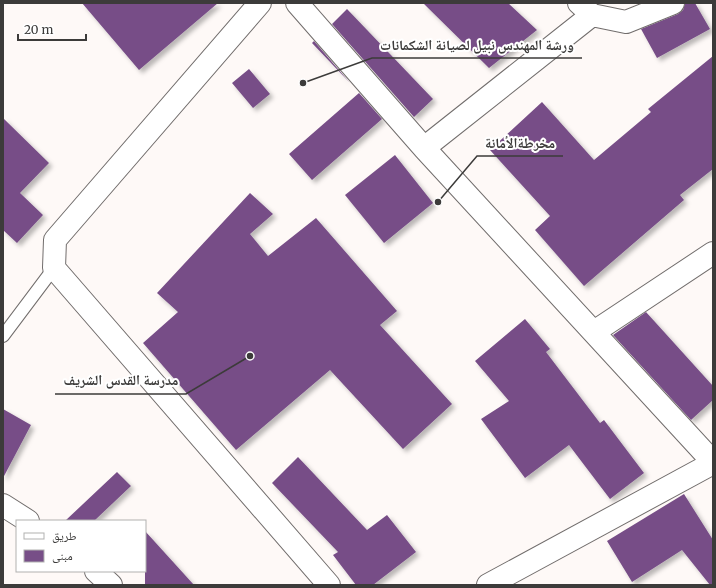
<svg xmlns="http://www.w3.org/2000/svg" width="716" height="588" font-family="Merriweather,'Noto Naskh Arabic',serif">
  <style>
    .building { fill: #774e87; filter: url(#shadow) }
    .lines { fill: none; stroke-linecap: round; stroke-linejoin: round }
    .service-casing { stroke: #716d6c; stroke-width: 14 }
    .minor-casing { stroke: #716d6c; stroke-width: 24 }
    .service { stroke: #fff; stroke-width: 12 }
    .minor { stroke: #fff; stroke-width: 22 }
    .leader { fill: none; stroke: #3c3b3a; stroke-width: 1.5 }
    .callout-dot { fill: #3c3b3a; stroke: #fff; stroke-width: 1.5 }
    .callout-label { font-size: 14px; text-anchor: middle; font-weight: bold; fill: #3c3b3a; stroke: #fff; stroke-width: 4; stroke-linejoin: round; paint-order: stroke }
  </style>
  <defs>
    <filter id="shadow"><feDropShadow dx="3.5" dy="3.5" stdDeviation="2" flood-color="#0004"/></filter>
  </defs>
  <rect width="100%" height="100%" fill="#fef9f7"/>
  <!-- building -->
  <path class="building" d="M 82,3 L 218,3 L 139,70 Z
    M 423,3 L 508,3 L 537,30 L 489,68 Z
    M 685,3 L 695,3 L 710,29 L 657,58 L 641,29 L 678,14 L 683,10 Z
    M 347,9 L 433,99 L 414,117 L 332,24 Z
    M 314,41 L 350,83 L 312,43 Z
    M 713,56 L 713,169 L 680,195 L 684,200 L 584,286 L 535,230 L 550,216 L 490,150 L 542,102 L 594,160 L 651,112 L 648,109 Z
    M 249,69 L 270,94 L 253,108 L 232,83 Z
    M 359,93 L 382,119 L 312,180 L 289,154 Z
    M 3,118 L 49,163 L 20,193 L 43,215 L 17,243 L 3,230 Z
    M 395,155 L 433,203 L 384,243 L 345,195 Z
    M 250,193 L 273,214 L 250,234 L 268,256 L 316,218 L 397,311 L 380,325 L 452,404 L 403,449 L 330,370 L 236,450 L 143,343 L 178,312 L 157,293 Z
    M 646,312 L 713,386 L 713,400 L 691,420 L 613,335 Z
    M 525,319 L 550,349 L 546,352 L 600,423 L 604,420 L 644,473 L 610,499 L 569,445 L 525,478 L 481,419 L 509,401 L 475,361 Z
    M 3,409 L 31,425 L 3,478 Z
    M 298,457 L 367,530 L 387,515 L 416,552 L 373,585 L 356,585 L 333,555 L 338,552 L 272,483 Z
    M 117,472 L 131,486 L 94,521 L 65,521 Z
    M 684,494 L 713,540 L 713,585 L 710,585 L 682,550 L 632,582 L 607,541 Z
    M 145,531 L 194,585 L 145,585 Z"/>
  <g class="lines">
    <!-- service casing -->
    <g class="service-casing">
      <path id="service" d="M 3,336 L 54,268"/>
    </g>
    <!-- minor casing -->
    <g class="minor-casing">
      <path id="minor" d="M 260,3 L 55,240 L 54,268 L 329,585
        M 297,3 L 424,148 L 713,462
        M 579,3 L 592,15 L 626,22 L 673,3
        M 424,148 L 592,15
        M 594,332 L 713,253
        M 3,505 L 28,521
        M 96,571 L 111,585
        M 488,585 L 713,463"/>
    </g>
    <!-- service -->
    <use href="#service" class="service"/>
    <!-- minor -->
    <use href="#minor" class="minor"/>
  </g>
  <!-- callouts -->
  <path class="leader" d="M303 83L372 58H582M438 202L477 156H563M250 356L186 394H55"/>
  <g class="callout-dot">
    <circle cx="303" cy="83" r="4"/>
    <circle cx="438" cy="202" r="4"/>
    <circle cx="250" cy="356" r="4"/>
  </g>
  <g class="callout-label">
    <text x="477" y="50">ورشة المهندس نبيل لصيانة الشكمانات</text>
    <text x="520" y="148">مخرطةالأمانة</text>
    <text x="121" y="385">مدرسة القدس الشريف</text>
  </g>
  <!-- border -->
  <rect width="716" height="588" fill="none" stroke="#3c3b3a" stroke-width="8"/>
  <!-- legend -->
  <rect x="16" y="520" width="130" height="52" fill="#ffffff" stroke="#b1b1b0"/>
  <rect x="24" y="533" width="20" height="6" fill="#ffffff" stroke="#b1b1b0"/>
  <text x="52" y="540" font-size="12" fill="#3c3b3a">طريق</text>
  <rect x="24" y="550" width="20" height="12" fill="#774e87" stroke="#b1b1b0"/>
  <text x="52" y="560" font-size="12" fill="#3c3b3a">مبنى</text>
  <!-- scale -->
  <path d="M18 34v6h68v-6" fill="none" stroke="#3c3b3a" stroke-width="2"/>
  <text x="24" y="34" font-size="12" fill="#3c3b3a" stroke="#ffffff" stroke-width="3" paint-order="stroke">20 m</text>
</svg>
